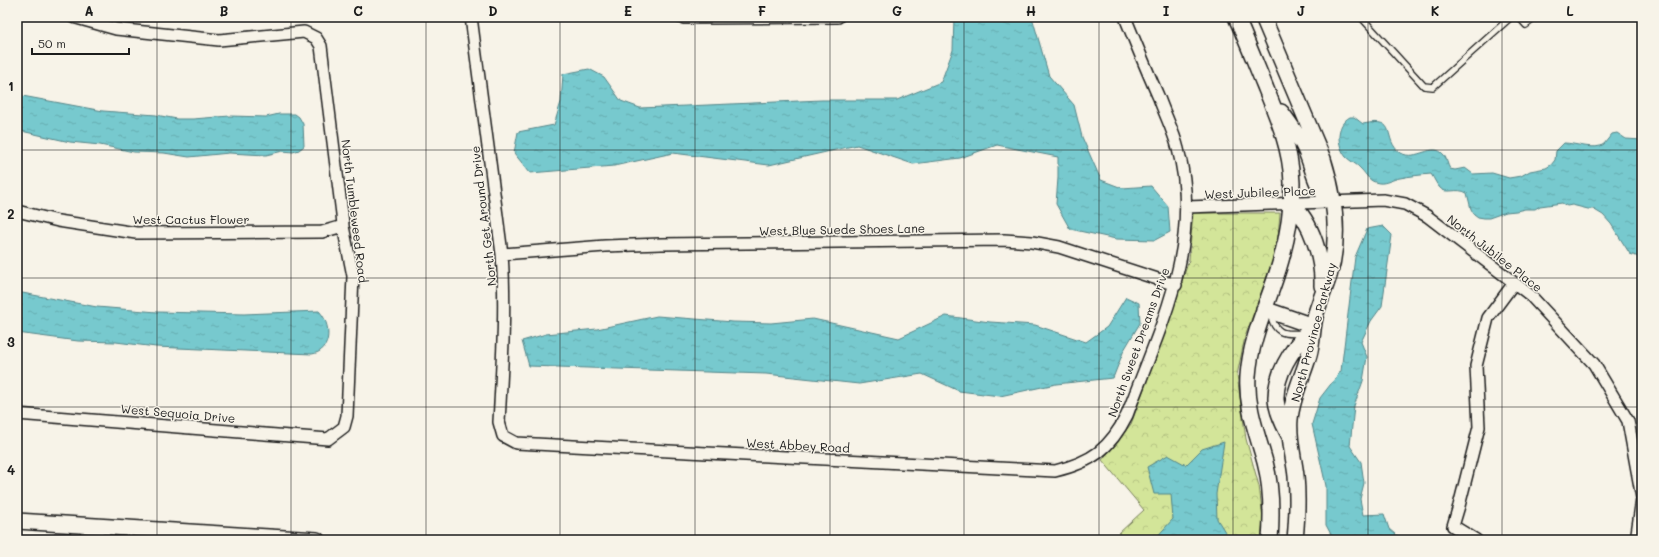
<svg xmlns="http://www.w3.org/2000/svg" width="1659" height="557" font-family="Mali,sans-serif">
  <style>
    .park { fill: url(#park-crowns); stroke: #78805a }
    .water { fill: url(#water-ripples); stroke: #538487 }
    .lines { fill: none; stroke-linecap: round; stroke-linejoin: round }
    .lane-casing { stroke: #1c1c1c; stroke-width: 8 }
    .street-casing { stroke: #1c1c1c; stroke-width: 14 }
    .secondary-casing { stroke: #1c1c1c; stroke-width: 18 }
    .lane { stroke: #f7f3e8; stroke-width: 5.5 }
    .street { stroke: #f7f3e8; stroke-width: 11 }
    .secondary { stroke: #f7f3e8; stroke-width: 15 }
    .grid { fill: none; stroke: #1c1c1c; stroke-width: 1; stroke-opacity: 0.55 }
    .labels { text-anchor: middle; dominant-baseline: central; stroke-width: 3; stroke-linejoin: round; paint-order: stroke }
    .street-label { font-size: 12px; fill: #1c1c1c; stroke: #f7f3e8 }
    .neatline { fill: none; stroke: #1c1c1c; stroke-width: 1.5 }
    .grid-label { font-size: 13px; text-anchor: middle; font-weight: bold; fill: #1c1c1c }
  </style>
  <defs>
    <pattern id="park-crowns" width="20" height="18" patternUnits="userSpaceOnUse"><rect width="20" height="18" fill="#d3e599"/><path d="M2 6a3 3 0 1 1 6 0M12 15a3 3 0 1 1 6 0" fill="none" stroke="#b5c483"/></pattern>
    <pattern id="water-ripples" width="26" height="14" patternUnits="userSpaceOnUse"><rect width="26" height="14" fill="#77c9ce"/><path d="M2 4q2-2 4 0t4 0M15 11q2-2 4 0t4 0" fill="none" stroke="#66acb0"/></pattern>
  </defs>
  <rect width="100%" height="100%" fill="#f7f3e8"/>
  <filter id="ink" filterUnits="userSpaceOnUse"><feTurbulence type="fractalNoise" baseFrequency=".025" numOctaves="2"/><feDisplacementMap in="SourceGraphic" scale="8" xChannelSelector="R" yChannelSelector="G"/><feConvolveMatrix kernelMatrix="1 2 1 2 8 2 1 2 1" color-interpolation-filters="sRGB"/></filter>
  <g filter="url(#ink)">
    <!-- park -->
    <path class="park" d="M 1193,213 L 1280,213 L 1277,249 L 1245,337 L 1237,375 L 1246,439 L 1259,486 L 1263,518 L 1261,540 L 1119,540 L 1119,533 L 1144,510 L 1102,460 L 1131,424 L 1160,346 L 1189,260 Z"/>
    <!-- water -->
    <path class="water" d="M 954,17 L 1032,17 L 1049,76 L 1074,105 L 1082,137 L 1101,180 L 1122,188 L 1151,186 L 1168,206 L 1170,232 L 1155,240 L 1116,239 L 1070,229 L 1056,204 L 1058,178 L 1058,157 L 997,145 L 960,158 L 913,164 L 857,145 L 769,165 L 673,153 L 614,166 L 530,173 L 514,153 L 518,132 L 554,125 L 561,102 L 563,74 L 589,69 L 604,77 L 621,101 L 640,108 L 822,100 L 897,100 L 941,82 L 953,50 Z
      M 17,95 L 103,111 L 156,115 L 177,119 L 193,119 L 230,116 L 266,117 L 279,114 L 295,114 L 299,117 L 303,124 L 304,146 L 299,150 L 293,152 L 283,151 L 266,155 L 229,153 L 189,157 L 164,153 L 134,152 L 100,145 L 70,142 L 17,130 Z
      M 1350,117 L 1354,117 L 1363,124 C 1400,116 1381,140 1401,153 C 1416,162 1433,141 1444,155 C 1447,159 1447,164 1450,169 L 1455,170 L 1465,168 L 1473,174 L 1492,173 L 1509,178 L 1521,176 L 1530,171 L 1546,168 L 1551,165 L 1555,160 L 1556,151 L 1564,143 C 1575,143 1596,151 1604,144 C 1607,141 1609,137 1612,134 L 1617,133 L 1626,139 L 1642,140 L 1642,258 L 1630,254 L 1611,224 L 1603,215 L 1593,209 L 1588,209 L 1572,205 L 1567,206 L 1562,203 L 1540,206 L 1535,209 L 1525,209 L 1516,211 L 1506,212 L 1489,218 L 1484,218 L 1478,217 L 1474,214 L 1471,209 L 1467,193 C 1457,187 1446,195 1440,188 C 1436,184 1434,178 1431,174 C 1420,175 1410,176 1400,178 C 1393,179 1386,184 1379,183 C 1369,182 1367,175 1361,169 C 1357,164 1351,162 1346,157 C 1337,146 1335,125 1350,117 Z
      M 1383,226 L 1392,235 L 1382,306 L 1371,321 L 1361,342 L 1367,357 L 1363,381 L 1354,406 L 1350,446 L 1361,462 L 1364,483 L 1360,499 L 1363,515 L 1384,514 L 1389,529 L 1402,540 L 1334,540 L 1326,525 L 1326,486 L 1312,424 L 1320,398 L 1341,371 L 1355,257 L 1367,229 Z
      M 17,292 L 97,307 L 157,312 L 244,314 L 319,311 C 331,323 333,351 312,354 L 156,347 L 116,342 L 78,341 L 17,333 Z
      M 1126,297 L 1139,303 L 1140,323 L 1124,350 L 1113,378 L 1056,384 L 1000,396 L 959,391 L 922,374 L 859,384 L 766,374 L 529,366 L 522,341 L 546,334 L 597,329 L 657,316 L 733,322 L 771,323 L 813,319 L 899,338 L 946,316 L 990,322 L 1035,325 L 1086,342 L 1107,327 Z
      M 1224,442 L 1216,494 L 1217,519 L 1230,540 L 1154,540 L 1173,519 L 1171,494 L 1154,494 L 1147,467 L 1168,455 L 1186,465 L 1202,449 Z"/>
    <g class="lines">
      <!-- lane casing -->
      <g class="lane-casing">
        <path id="lane" d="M 1361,17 L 1424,86 L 1433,87 L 1511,17
          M 1519,17 L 1526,25 L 1536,17
          M 1270,313 C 1275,334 1283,335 1303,333"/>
      </g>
      <!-- street casing -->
      <g class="street-casing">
        <path id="street" d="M 471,17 L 502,254 C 506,310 502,366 499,422 L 503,436 L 516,443 L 1055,471 C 1092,462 1110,449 1127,415 C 1159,329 1204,243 1178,149 C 1174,132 1165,115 1159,98 C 1147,71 1136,44 1125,17
          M 680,17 L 684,18 L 838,17
          M 1187,207 L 1383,200 L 1405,204 L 1427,216 L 1530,295 L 1594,364 L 1628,421 L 1642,498
          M 17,211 L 58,221 L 136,233 L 322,232 L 343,226
          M 502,254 L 605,246 L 661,244 L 1004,240 L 1032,242 L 1059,247 L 1176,285
          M 17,414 L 328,439 L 344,427 L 347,416 L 353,276 L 343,226 L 342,214 L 321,46 L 316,38 L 304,32 L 219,40 L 116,29 L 73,17
          M 1476,540 L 1453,526 L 1459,506 L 1479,427 L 1476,366 L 1488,318 L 1514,283
          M 1636,540 L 1642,499"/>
      </g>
      <!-- secondary casing -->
      <g class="secondary-casing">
        <path id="secondary" d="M 1236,17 C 1246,39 1255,62 1264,84 C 1277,116 1291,148 1292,183 C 1292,209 1288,235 1281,260 C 1270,300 1251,334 1248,376 C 1246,407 1257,433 1265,462 C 1272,488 1272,513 1270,540
          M 1263,17 L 1323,159 C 1335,197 1341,237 1329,276 C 1325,288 1320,301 1316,313 C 1312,327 1313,341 1309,355 C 1303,376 1292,397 1290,419 C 1288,439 1294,457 1296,476 C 1298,497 1297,519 1295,540
          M 1281,112 C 1290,124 1299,136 1305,149 C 1314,168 1315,193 1335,203
          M 1291,204 C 1312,221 1323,260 1322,286
          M 1264,309 L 1313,326 C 1295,345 1275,372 1276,400 C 1277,412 1283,424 1289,435
          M 17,521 L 317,540"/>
      </g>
      <!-- lane -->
      <use href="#lane" class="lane"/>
      <!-- street -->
      <use href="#street" class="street"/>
      <!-- secondary -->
      <use href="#secondary" class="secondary"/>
    </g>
  </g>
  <!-- grid -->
  <path class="grid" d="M 157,17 L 157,540M 291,17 L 291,540M 426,17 L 426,540M 560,17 L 560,540M 695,17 L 695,540M 830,17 L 830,540M 964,17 L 964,540M 1099,17 L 1099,540M 1233,17 L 1233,540M 1368,17 L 1368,540M 1502,17 L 1502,540M 17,150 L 1642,150M 17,278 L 1642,278M 17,407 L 1642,407"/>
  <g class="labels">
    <!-- street labels -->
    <g class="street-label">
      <text transform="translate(1260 192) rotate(-2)">West Jubilee Place</text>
      <text transform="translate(355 211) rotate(83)">North Tumbleweed Road</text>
      <text transform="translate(483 216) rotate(-97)">North Get Around Drive</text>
      <text x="191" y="219">West Cactus Flower</text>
      <text transform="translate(842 229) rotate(-1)">West Blue Suede Shoes Lane</text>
      <text transform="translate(1495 253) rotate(38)">North Jubilee Place</text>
      <text transform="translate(1313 332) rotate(-75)">North Province Parkway</text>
      <text transform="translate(1138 342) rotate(-70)">North Sweet Dreams Drive</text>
      <text transform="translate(178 413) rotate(5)">West Sequoia Drive</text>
      <text transform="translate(798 445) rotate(3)">West Abbey Road</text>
    </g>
  </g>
  <!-- margin -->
  <rect width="1659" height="557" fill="none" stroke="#f7f3e8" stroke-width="44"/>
  <!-- scale -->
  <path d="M32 48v6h97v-6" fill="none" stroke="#1c1c1c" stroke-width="2"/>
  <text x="38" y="48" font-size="12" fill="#1c1c1c" stroke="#f7f3e8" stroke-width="3" paint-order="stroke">50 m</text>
  <rect x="22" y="22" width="1615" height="513" class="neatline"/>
  <g class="grid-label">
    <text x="89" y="16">A</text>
    <text x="224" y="16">B</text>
    <text x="358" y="16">C</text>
    <text x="493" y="16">D</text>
    <text x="628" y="16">E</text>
    <text x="762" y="16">F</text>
    <text x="897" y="16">G</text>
    <text x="1031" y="16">H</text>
    <text x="1166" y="16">I</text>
    <text x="1301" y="16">J</text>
    <text x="1435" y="16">K</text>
    <text x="1570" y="16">L</text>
    <text x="11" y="91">1</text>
    <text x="11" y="219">2</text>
    <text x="11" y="347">3</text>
    <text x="11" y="475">4</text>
  </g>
</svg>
